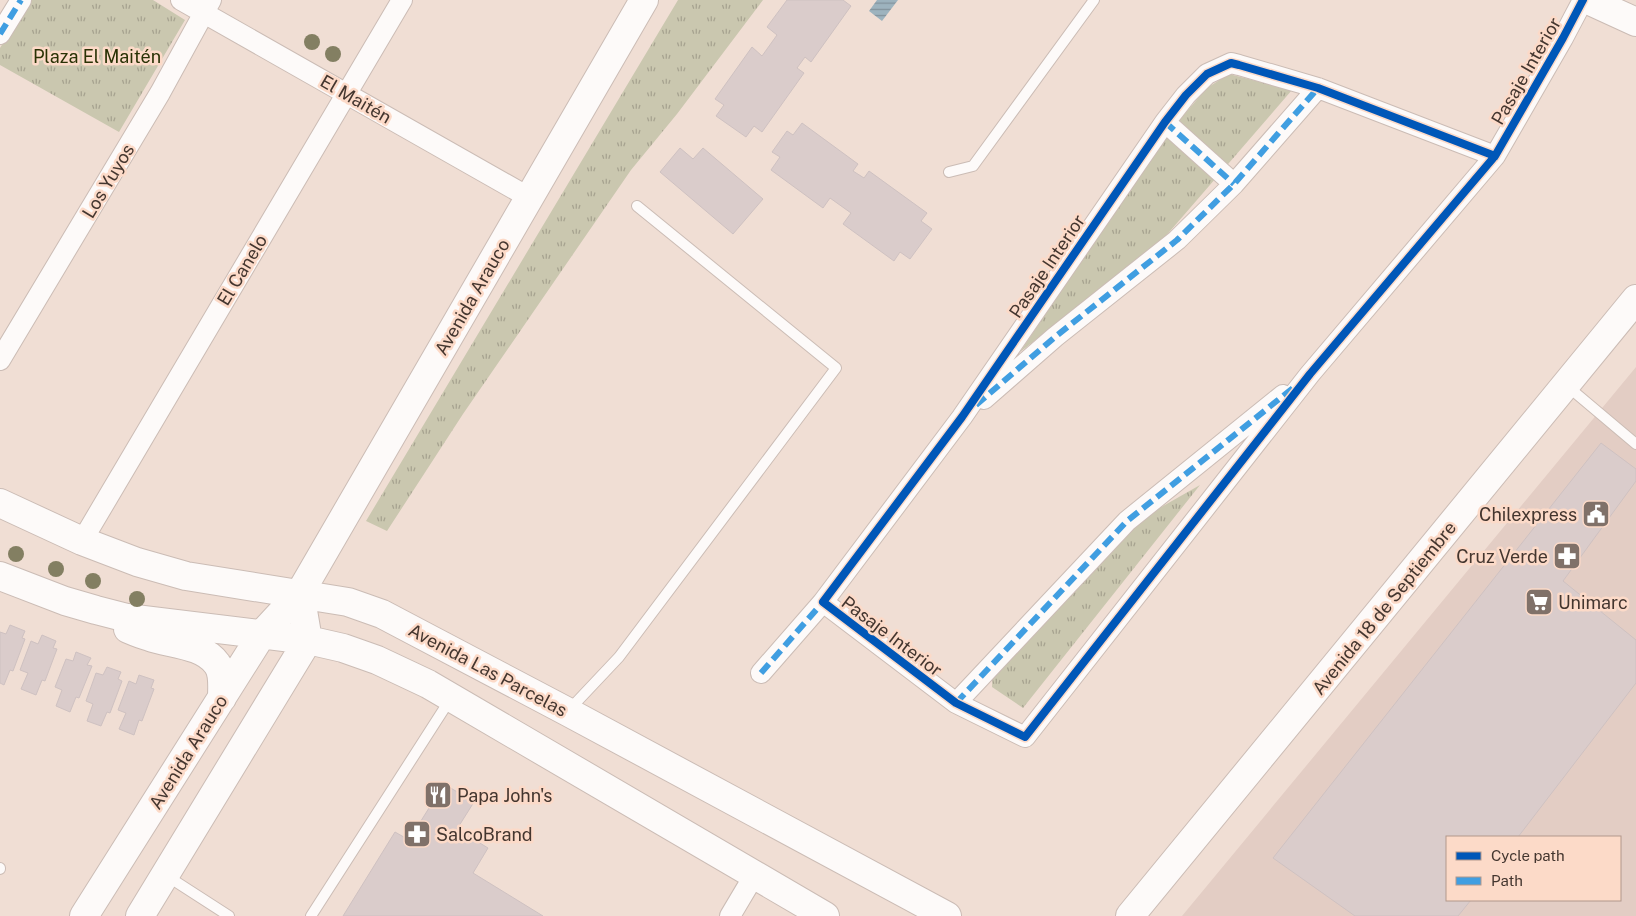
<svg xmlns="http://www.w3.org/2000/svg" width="1636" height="916" font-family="'Public Sans',sans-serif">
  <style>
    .commercial { fill: #e3cdc4; fill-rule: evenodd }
    .grass { fill: url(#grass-tufts) }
    .water { fill: url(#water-rules) }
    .building { fill: #dacccb; stroke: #cec1c1 }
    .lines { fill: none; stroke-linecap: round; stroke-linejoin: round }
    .lane-casing { stroke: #cbbcb5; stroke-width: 12 }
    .street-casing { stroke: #cbbcb5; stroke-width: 22 }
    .secondary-casing { stroke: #cbbcb5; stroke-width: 30 }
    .lane { stroke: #fdfaf9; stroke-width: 10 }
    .street { stroke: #fdfaf9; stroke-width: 20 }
    .secondary { stroke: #fdfaf9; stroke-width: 28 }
    .quiet { stroke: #409ee1; stroke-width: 6; stroke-dasharray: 12 6; stroke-linecap: butt }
    .cycleway-casing { stroke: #fcdac8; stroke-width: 11 }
    .cycleway { stroke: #0057b8; stroke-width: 8 }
    .tree { fill: #837f62 }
    .labels { text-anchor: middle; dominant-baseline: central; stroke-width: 5; stroke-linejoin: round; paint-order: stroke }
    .park-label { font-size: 18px; fill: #293205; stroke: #fcdac8 }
    .street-label { font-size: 18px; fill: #44362f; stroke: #fcdac8 }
    .poi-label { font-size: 18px; fill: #44362f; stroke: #fcdac8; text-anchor: start }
  </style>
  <defs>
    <pattern id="grass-tufts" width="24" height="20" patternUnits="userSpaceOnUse" patternTransform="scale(1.25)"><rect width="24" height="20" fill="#cac7af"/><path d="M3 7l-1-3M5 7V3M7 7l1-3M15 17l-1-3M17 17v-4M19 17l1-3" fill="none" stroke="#a6a28f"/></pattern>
    <pattern id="water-rules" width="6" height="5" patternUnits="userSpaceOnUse" patternTransform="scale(1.25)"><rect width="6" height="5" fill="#9db3be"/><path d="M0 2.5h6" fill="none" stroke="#82929b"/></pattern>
  </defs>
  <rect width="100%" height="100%" fill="#f0ded4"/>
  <!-- commercial -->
  <path class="commercial" d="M 1636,367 L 1636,916 L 1182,916 ZM 1447,837 L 1620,837 L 1620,900 L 1447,900 Z"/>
  <!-- grass -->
  <path class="grass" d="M 29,0 L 153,0 L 185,20 L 119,132 L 0,65 L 0,48 Z
    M 678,0 L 763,0 L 677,114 L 631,170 L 463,414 L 387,531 L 366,521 Z
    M 1229,74 L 1292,90 L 1158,245 L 1020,352 L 1162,140 L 1207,88 Z
    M 1200,485 L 1023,708 L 992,687 L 993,668 L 1135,522 Z"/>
  <!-- water -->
  <path class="water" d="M 877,0 L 898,0 L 882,21 L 869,11 Z"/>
  <!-- building -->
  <path class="building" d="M 787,0 L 843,0 L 851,6 L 811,62 L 805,57 L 797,68 L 804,73 L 762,132 L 754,126 L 746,137 L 716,116 L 724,105 L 715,99 L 752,47 L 762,56 L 777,35 L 767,27 Z
    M 802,123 L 858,164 L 853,171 L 864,178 L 869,171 L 927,213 L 921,221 L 932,229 L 910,259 L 900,252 L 894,261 L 843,224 L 851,213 L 830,198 L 823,208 L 771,170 L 780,157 L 772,152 L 787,131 L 793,135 Z
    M 680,148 L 693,159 L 703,148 L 763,199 L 733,234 L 660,172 Z
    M 1601,443 L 1636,469 L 1636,481 L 1563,581 L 1636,640 L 1636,683 L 1518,837 L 1447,837 L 1447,900 L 1471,900 L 1458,916 L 1355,916 L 1273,858 Z
    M 10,625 L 25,631 L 22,638 L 25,639 L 13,671 L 10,670 L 4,685 L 0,683 L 0,632 L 6,634 Z
    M 42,635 L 56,641 L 53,648 L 57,649 L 45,681 L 42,680 L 36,695 L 21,689 L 28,673 L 20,670 L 31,641 L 38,644 Z
    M 76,652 L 91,658 L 87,665 L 92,666 L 79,698 L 76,697 L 70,712 L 56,706 L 62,690 L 55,687 L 66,659 L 73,661 Z
    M 107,667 L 121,672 L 118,679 L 122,681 L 110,713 L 107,712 L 101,726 L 87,721 L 93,704 L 86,701 L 96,673 L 103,675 Z
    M 139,675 L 154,680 L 151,688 L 154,689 L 142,721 L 139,720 L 134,735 L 119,729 L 126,713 L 118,710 L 129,681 L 136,684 Z
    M 444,784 L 474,802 L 457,829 L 488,848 L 473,873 L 543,916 L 343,916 L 395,832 L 409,840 Z"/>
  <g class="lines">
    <!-- lane casing -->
    <g class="lane-casing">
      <path id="lane" d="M 949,172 L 973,166 L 1094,0
        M 1566,385 L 1636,444
        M 569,710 L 619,657 L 836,368 L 637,206
        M 0,868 L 0,869
        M 167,876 L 229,916
        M 311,916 L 451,698"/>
    </g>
    <!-- street casing -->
    <g class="street-casing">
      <path id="street" d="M 181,0 L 530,198
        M 0,34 L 21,0
        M 1165,122 L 1234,184
        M 1495,156 L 1318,88 L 1239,65 L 1231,63 L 1207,74 L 1186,95 L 1165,122 L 962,417 L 823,602 L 956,703 L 1025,737 L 1310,374 L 1495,156 L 1563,38 L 1583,0
        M 0,360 L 160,93 L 211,0
        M 984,399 L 1055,337 L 1177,240 L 1234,184 L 1318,88
        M 82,541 L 402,0
        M 761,673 L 823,602
        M 956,703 L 1127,521 L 1283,395
        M 730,916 L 755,874"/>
    </g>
    <!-- secondary casing -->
    <g class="secondary-casing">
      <path id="secondary" d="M 1588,0 L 1636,22
        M 0,503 L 82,541 L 137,562 L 186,576 L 348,602 L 382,614 L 568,712 L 947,916
        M 0,576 L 65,601 L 96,610 L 127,618 L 308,640 L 343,648 L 377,660 L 428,684 L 825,916
        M 128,629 C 135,632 142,635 150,637 C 170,644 203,644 217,664 C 224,673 222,686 222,698
        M 84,916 L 262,634 L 300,593 L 644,0
        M 140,916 L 308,640 L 300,593
        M 1130,916 L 1636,299"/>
    </g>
    <!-- lane -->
    <use href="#lane" class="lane"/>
    <!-- street -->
    <use href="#street" class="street"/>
    <!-- secondary -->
    <use href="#secondary" class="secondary"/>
    <!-- quiet -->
    <path class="quiet" d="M 0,34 L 21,0
      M 1165,122 L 1234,184
      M 976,405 L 1055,337 L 1177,240 L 1234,184 L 1318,88
      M 761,673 L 823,602
      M 956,703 L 1127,521 L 1293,388"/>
    <!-- cycleway casing -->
    <g class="cycleway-casing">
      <path id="cycleway" d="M 1495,156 L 1318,88 L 1239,65 L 1231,63 L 1207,74 L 1186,95 L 1165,122 L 962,417 L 823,602 L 956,703 L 1025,737 L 1310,374 L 1495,156 L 1563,38 L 1583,0"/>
    </g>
    <!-- cycleway -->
    <use href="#cycleway" class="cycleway"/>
  </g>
  <!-- trees -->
  <g class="tree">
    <circle cx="312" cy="42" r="8"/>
    <circle cx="333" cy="54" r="8"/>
    <circle cx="16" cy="554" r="8"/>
    <circle cx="56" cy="569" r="8"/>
    <circle cx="93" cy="581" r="8"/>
    <circle cx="137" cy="599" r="8"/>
  </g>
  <!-- icons -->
  <defs>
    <g id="civic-square" transform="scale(1.4375)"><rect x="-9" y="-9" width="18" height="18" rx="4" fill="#807169" stroke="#fcdac8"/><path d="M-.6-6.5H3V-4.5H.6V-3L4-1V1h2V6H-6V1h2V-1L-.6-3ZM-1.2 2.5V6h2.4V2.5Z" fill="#fff"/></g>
    <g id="pharmacy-square" transform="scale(1.4375)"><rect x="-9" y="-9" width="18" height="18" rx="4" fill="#807169" stroke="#fcdac8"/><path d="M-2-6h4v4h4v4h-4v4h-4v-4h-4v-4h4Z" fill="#fff"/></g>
    <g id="supermarket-square" transform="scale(1.4375)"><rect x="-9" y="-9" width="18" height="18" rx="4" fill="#807169" stroke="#fcdac8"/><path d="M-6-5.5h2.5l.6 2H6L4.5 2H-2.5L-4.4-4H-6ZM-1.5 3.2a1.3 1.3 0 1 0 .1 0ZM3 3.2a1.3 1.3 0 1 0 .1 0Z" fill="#fff"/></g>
    <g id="restaurant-square" transform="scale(1.4375)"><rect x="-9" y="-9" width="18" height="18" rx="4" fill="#807169" stroke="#fcdac8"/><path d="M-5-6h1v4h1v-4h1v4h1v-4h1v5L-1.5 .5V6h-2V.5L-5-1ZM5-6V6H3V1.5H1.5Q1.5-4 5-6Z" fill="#fff"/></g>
  </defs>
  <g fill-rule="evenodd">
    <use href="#civic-square" x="1596" y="514"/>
    <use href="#pharmacy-square" x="1567" y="556"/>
    <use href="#supermarket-square" x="1539" y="602"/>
    <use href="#restaurant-square" x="438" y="795"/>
    <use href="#pharmacy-square" x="417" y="834"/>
  </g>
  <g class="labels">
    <!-- park labels -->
    <g class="park-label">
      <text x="97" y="56">Plaza El Maitén</text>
    </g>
    <!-- street labels -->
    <g class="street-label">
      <text transform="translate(1526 71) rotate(-60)">Pasaje Interior</text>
      <text transform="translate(356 99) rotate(30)">El Maitén</text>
      <text transform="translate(108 181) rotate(-59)">Los Yuyos</text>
      <text transform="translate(1047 266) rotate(-56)">Pasaje Interior</text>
      <text transform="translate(242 270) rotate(-59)">El Canelo</text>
      <text transform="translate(472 297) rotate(-60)">Avenida Arauco</text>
      <text transform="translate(1384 608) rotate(-51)">Avenida 18 de Septiembre</text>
      <text transform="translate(892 636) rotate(37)">Pasaje Interior</text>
      <text transform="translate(488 670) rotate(28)">Avenida Las Parcelas</text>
      <text transform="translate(188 752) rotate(-58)">Avenida Arauco</text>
    </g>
    <!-- poi labels -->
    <g class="poi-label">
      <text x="1577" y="514" text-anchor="end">Chilexpress</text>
      <text x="1548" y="556" text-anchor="end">Cruz Verde</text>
      <text x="1558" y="602">Unimarc</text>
      <text x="457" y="795">Papa John's</text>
      <text x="436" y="834">SalcoBrand</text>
    </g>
  </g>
  <!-- legend -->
  <rect x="1446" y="836" width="175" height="65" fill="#fcdac8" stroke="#b2988b"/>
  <rect x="1456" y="852" width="25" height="8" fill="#0057b8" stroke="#b2988b"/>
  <text x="1491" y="861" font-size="15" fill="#44362f">Cycle path</text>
  <rect x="1456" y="877" width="25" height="8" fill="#409ee1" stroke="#b2988b"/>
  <text x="1491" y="886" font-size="15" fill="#44362f">Path</text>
</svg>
